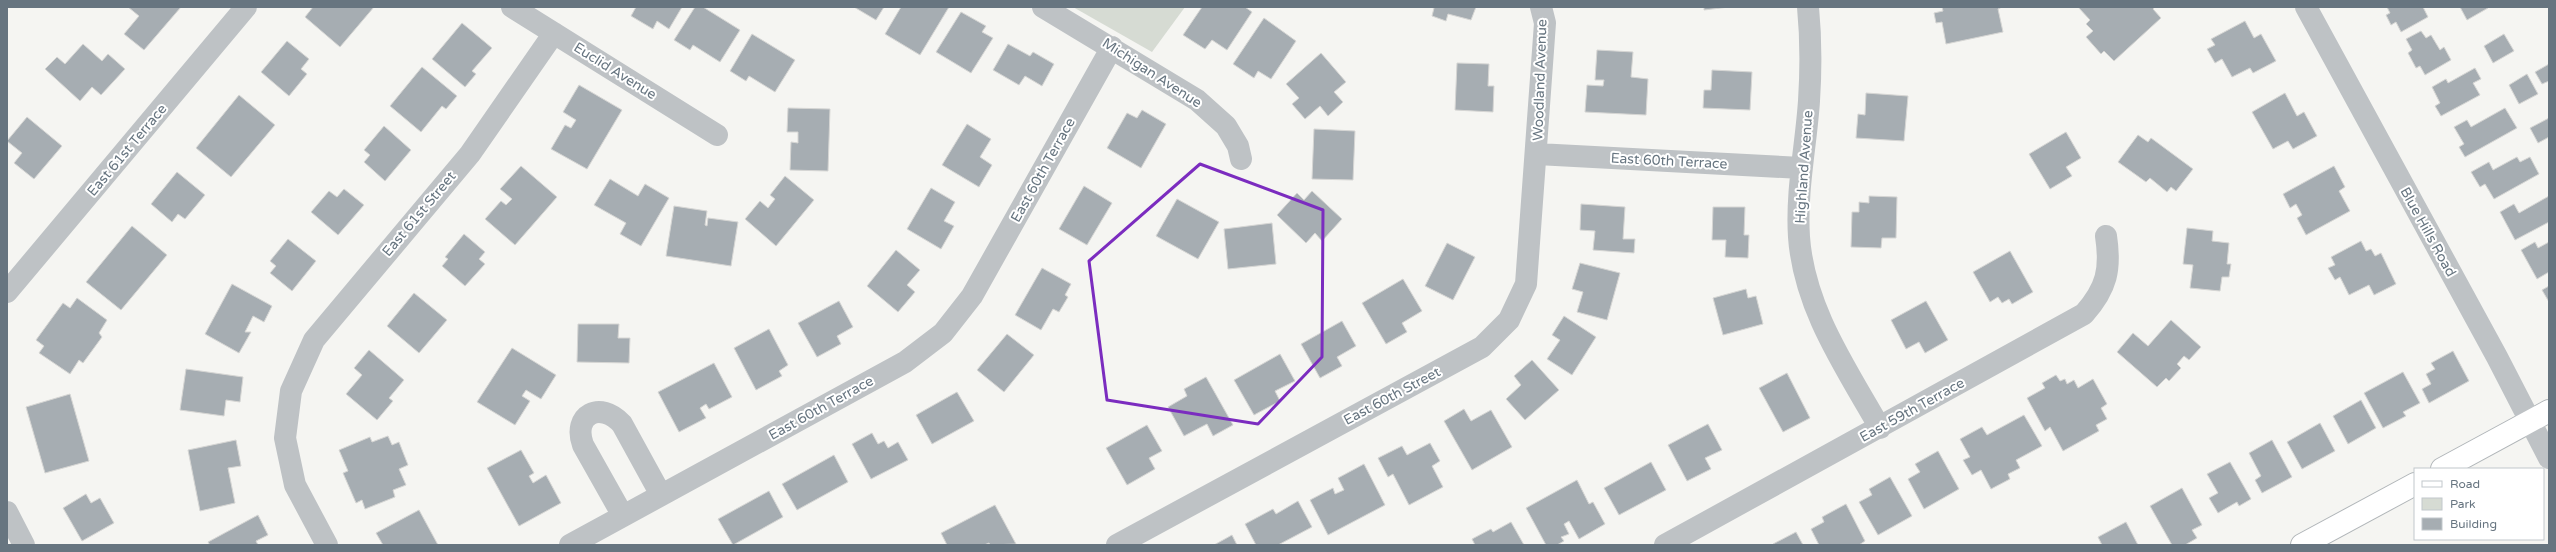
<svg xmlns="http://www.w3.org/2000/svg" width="2556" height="552" font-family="'Varela Round',sans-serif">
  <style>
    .green { fill: #d6dbd3 }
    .building { fill: #a6adb2; stroke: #d6d6d4 }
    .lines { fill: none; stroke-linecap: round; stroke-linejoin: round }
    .secondary-casing { stroke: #b1b6b9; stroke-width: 24 }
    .street { stroke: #bec2c5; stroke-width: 22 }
    .secondary { stroke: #fff; stroke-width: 22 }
    .marked { fill: none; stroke: #7b2cbf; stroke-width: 3; stroke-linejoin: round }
    .labels { text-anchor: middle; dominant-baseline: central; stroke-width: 4; stroke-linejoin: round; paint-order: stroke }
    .street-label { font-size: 14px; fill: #677580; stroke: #fff }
  </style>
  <rect width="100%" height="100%" fill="#f5f5f2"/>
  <!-- green -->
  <path class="green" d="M 1073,7 L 1185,7 L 1152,52 Z"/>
  <!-- building -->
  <path class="building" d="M 128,7 L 181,7 L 144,50 L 124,34 L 139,16 Z
    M 313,7 L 374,7 L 340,47 L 305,17 Z
    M 636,7 L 682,7 L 669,29 L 657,21 L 653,29 L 631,16 Z
    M 695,7 L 703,7 L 740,30 L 720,62 L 693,45 L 690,50 L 674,40 Z
    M 854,7 L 884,7 L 876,20 Z
    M 901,7 L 949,7 L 920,55 L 885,34 Z
    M 1202,7 L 1245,7 L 1252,12 L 1227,50 L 1212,40 L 1205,49 L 1183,35 Z
    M 1430,7 L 1476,7 L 1471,20 L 1448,14 L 1446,21 L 1432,16 L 1434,8 Z
    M 1704,7 L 1729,7 L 1704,10 Z
    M 1942,7 L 2002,7 L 1998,9 L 2003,32 L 1946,44 L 1942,22 L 1936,23 L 1934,13 L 1943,11 Z
    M 2078,7 L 2155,7 L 2153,9 L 2161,18 L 2114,61 L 2104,51 L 2101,54 L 2086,37 L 2093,31 L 2086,24 L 2090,20 Z
    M 2387,7 L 2423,7 L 2428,17 L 2401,32 L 2396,22 L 2391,25 L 2386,15 L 2390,13 Z
    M 2460,7 L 2488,7 L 2488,8 L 2467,20 Z
    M 961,12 L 986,26 L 982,32 L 993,38 L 971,73 L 936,52 Z
    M 1264,18 L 1296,41 L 1271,79 L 1258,71 L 1254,78 L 1233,64 Z
    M 2245,21 L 2254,38 L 2261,34 L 2276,61 L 2253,73 L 2250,68 L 2232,77 L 2222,59 L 2215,63 L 2207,49 L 2215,45 L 2211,39 Z
    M 462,23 L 492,48 L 472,71 L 476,74 L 465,87 L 432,59 Z
    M 2421,31 L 2426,38 L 2431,35 L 2440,50 L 2444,47 L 2451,60 L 2425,75 L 2420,66 L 2416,68 L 2408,53 L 2412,50 L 2406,39 Z
    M 752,34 L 795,60 L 775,92 L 749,76 L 746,81 L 730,71 Z
    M 2504,34 L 2514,51 L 2493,63 L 2484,46 Z
    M 287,41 L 309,59 L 301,69 L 307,74 L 289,96 L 261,72 Z
    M 83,44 L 102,61 L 108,54 L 125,69 L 101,95 L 92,87 L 80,101 L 45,69 L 57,57 L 65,64 Z
    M 1008,44 L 1030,56 L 1033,52 L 1054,64 L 1042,86 L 1025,76 L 1019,85 L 993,70 Z
    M 1597,50 L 1633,52 L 1631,77 L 1648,79 L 1646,115 L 1585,112 L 1587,85 L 1603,86 L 1604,80 L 1595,80 Z
    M 1321,53 L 1346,82 L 1334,92 L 1343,102 L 1328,116 L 1320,106 L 1305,119 L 1292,104 L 1299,98 L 1286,84 Z
    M 1457,63 L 1489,64 L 1488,86 L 1494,86 L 1493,112 L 1455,110 Z
    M 2549,64 L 2549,81 L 2542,84 L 2535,72 Z
    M 422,67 L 457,96 L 446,109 L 442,106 L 421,132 L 390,106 Z
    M 2475,68 L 2481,79 L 2473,83 L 2480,95 L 2441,116 L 2435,106 L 2440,103 L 2432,87 L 2446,79 L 2448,83 Z
    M 1712,70 L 1752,72 L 1750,110 L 1703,108 L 1704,90 L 1711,90 Z
    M 2527,74 L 2538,94 L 2519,104 L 2509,85 Z
    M 579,85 L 622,110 L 587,169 L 551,149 L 565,125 L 571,128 L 576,120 L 563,112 Z
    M 1866,93 L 1908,96 L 1904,141 L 1856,138 L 1858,114 L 1865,115 Z
    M 2285,93 L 2297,116 L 2304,112 L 2317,136 L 2293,149 L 2288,141 L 2273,149 L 2252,112 Z
    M 239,95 L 275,125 L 231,177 L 196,148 Z
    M 788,108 L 830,109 L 828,171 L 790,170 L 791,142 L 798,143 L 798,132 L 787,132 Z
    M 2505,108 L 2517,128 L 2465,157 L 2459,147 L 2464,144 L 2454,127 L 2467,120 L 2471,127 Z
    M 1142,110 L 1166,124 L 1141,168 L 1107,148 L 1127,113 L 1137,118 Z
    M 27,117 L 62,146 L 34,179 L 14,163 L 22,153 L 7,141 Z
    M 2549,118 L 2549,137 L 2538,143 L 2530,128 Z
    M 967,124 L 991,139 L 980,157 L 992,165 L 979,187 L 942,165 Z
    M 384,126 L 411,150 L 385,181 L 364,162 L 370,155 L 364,150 Z
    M 1314,129 L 1355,131 L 1353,180 L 1312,179 Z
    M 2066,132 L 2081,158 L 2066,167 L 2072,176 L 2050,189 L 2029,154 Z
    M 2138,135 L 2148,142 L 2151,138 L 2193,169 L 2176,191 L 2171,187 L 2167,192 L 2150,178 L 2146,182 L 2118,162 Z
    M 2517,157 L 2520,162 L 2530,157 L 2539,174 L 2494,199 L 2485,184 L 2480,187 L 2471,172 L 2489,162 L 2493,170 Z
    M 521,166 L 557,197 L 515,245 L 485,219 L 501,201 L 506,205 L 512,199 L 500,189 Z
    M 2334,166 L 2345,187 L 2339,191 L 2350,211 L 2306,235 L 2297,218 L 2302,215 L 2296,204 L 2290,208 L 2283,194 Z
    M 177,172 L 205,195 L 185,219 L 178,214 L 172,222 L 151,204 Z
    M 785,176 L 814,200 L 776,246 L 745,219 L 760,201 L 768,208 L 775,199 L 770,195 Z
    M 610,179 L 638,196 L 645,184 L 669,198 L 641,246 L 620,234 L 626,223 L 594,205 Z
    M 1084,186 L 1112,203 L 1087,245 L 1059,229 Z
    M 931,188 L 955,202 L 944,221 L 954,226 L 941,249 L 907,229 Z
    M 344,189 L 364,205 L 338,235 L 311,212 L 329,191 L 337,197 Z
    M 1312,191 L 1342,219 L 1322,241 L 1315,233 L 1306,243 L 1277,215 L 1297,193 L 1304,200 Z
    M 1869,196 L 1897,197 L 1896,238 L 1882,238 L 1881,248 L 1851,247 L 1852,212 L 1859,212 L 1859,202 L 1869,203 Z
    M 2549,196 L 2549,222 L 2515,240 L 2500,212 L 2514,204 L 2519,213 Z
    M 1177,199 L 1219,222 L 1198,259 L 1156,236 Z
    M 1581,204 L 1625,207 L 1623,239 L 1635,239 L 1634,253 L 1593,250 L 1595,231 L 1580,230 Z
    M 674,206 L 707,211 L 705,225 L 707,226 L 708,218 L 738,222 L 731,266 L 666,256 Z
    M 1713,207 L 1745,207 L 1744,235 L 1749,235 L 1748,258 L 1725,257 L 1726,240 L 1712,240 Z
    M 1272,223 L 1276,264 L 1228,269 L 1224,229 Z
    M 132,226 L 167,255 L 121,310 L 86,282 Z
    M 2187,228 L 2213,231 L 2212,241 L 2229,243 L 2227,264 L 2231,264 L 2229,277 L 2222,277 L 2220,291 L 2190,288 L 2193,265 L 2183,264 Z
    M 464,234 L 485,252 L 479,259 L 485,264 L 465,286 L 442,266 L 448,259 L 445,257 Z
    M 288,239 L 316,261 L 292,291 L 270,273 L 276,266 L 270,261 Z
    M 2361,241 L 2366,251 L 2371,249 L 2375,256 L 2381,253 L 2396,284 L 2374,295 L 2369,285 L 2349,295 L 2340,277 L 2335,280 L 2328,268 L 2335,265 L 2331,257 Z
    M 2535,242 L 2538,248 L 2549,242 L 2549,272 L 2537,279 L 2521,250 Z
    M 1447,243 L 1475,257 L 1453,300 L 1425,286 Z
    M 896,250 L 920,270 L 907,285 L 915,292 L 898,312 L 867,286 Z
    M 2010,251 L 2033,292 L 2012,304 L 2009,299 L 2002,303 L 1998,297 L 1990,302 L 1973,272 Z
    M 1580,263 L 1620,273 L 1607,320 L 1577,312 L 1583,292 L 1572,289 Z
    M 1042,268 L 1071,284 L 1065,295 L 1068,297 L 1059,312 L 1053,309 L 1041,330 L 1015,315 Z
    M 1403,279 L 1422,311 L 1402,323 L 1407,332 L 1386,344 L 1362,303 Z
    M 232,284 L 272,306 L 264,322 L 253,316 L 245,332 L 251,332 L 239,353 L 205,334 Z
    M 2549,286 L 2549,302 L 2542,290 Z
    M 1746,289 L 1748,298 L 1756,296 L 1763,324 L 1723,335 L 1713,298 Z
    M 414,293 L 447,320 L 419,353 L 387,326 Z
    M 77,298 L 107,320 L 99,333 L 102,337 L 83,363 L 79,360 L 70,374 L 39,353 L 44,346 L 36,340 L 63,303 L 70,308 Z
    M 839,301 L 853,327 L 837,336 L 841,344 L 817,357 L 798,323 Z
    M 1926,301 L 1948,340 L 1925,353 L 1919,342 L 1906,349 L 1891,320 Z
    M 1564,316 L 1596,337 L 1572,375 L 1547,359 L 1560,340 L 1552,335 Z
    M 2171,320 L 2201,347 L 2189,360 L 2184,356 L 2177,364 L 2181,368 L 2169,381 L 2166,378 L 2157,387 L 2117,352 L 2133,333 L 2148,346 Z
    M 1342,321 L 1356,346 L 1337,357 L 1342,366 L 1320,378 L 1301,344 Z
    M 578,324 L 619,324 L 618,338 L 630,338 L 629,363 L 577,362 Z
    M 769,329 L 788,365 L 779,371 L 782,376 L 756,390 L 734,348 Z
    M 1007,334 L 1034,355 L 1004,392 L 977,370 Z
    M 512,348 L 556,375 L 541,399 L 526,390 L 522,396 L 530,401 L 515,425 L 477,402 Z
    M 369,350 L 404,380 L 389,398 L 393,401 L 377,420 L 346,394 L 362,375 L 354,368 Z
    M 2453,351 L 2469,381 L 2429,403 L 2422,389 L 2431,384 L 2426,374 L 2435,369 L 2431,363 Z
    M 1280,354 L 1295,381 L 1275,391 L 1280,401 L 1254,415 L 1234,380 Z
    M 1532,360 L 1559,390 L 1525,420 L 1506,399 L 1521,385 L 1514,376 Z
    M 714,363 L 732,397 L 709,409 L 706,404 L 700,408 L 706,418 L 679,432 L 658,392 Z
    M 186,369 L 243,377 L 240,402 L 226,400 L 224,416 L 180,410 Z
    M 2403,372 L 2420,403 L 2403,412 L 2406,416 L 2383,428 L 2364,393 Z
    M 1787,373 L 1810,418 L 1783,432 L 1759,388 Z
    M 2056,375 L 2060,381 L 2065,379 L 2067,384 L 2074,380 L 2078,388 L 2093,379 L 2107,404 L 2101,408 L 2107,419 L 2096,425 L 2099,431 L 2063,451 L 2050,427 L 2045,431 L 2027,398 L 2045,388 L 2042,383 Z
    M 1206,377 L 1233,425 L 1213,436 L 1207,424 L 1184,436 L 1168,407 L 1187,396 L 1184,389 Z
    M 957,392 L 974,421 L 932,444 L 916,415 Z
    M 70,394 L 89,461 L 45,473 L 26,407 Z
    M 2361,400 L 2376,428 L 2348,444 L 2333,416 Z
    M 1464,409 L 1471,421 L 1491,410 L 1512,447 L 1472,470 L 1444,421 Z
    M 2024,415 L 2042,446 L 2016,460 L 2020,468 L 2008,474 L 2010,479 L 1991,489 L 1981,470 L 1972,475 L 1963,460 L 1970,457 L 1960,439 L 1982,427 L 1987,435 Z
    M 2320,423 L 2335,451 L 2302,469 L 2287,442 Z
    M 1708,424 L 1722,450 L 1705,458 L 1711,469 L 1687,481 L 1668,445 Z
    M 1147,425 L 1162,451 L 1149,458 L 1155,469 L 1127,485 L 1106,448 Z
    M 872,433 L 878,444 L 884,441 L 888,448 L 898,442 L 908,460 L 871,479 L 852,444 Z
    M 388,436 L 392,445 L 399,442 L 408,465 L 399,469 L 406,485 L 393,490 L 395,497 L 365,509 L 362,500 L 356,503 L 343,473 L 348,471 L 339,450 L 370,437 L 372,442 Z
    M 236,440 L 241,466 L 228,468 L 235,503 L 200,511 L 188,450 Z
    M 2272,440 L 2292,477 L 2262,493 L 2255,480 L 2261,476 L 2249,453 Z
    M 1430,443 L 1440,461 L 1432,466 L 1443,487 L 1409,505 L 1393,474 L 1388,477 L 1378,458 L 1402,446 L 1407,455 Z
    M 521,450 L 534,473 L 529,476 L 533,483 L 546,475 L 561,503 L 519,526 L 487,468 Z
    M 1938,451 L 1959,489 L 1924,509 L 1908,479 L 1920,472 L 1915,464 Z
    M 834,455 L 848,482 L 797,510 L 782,484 Z
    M 1651,462 L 1666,490 L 1619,515 L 1604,488 Z
    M 2230,462 L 2251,499 L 2239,506 L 2237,502 L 2218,513 L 2209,498 L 2218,493 L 2207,474 Z
    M 1364,464 L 1385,505 L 1328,535 L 1310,500 L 1333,488 L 1335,494 L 1344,490 L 1338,478 Z
    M 1890,477 L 1912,516 L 1878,535 L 1859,502 L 1872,495 L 1869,489 Z
    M 1577,480 L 1589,504 L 1593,502 L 1605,524 L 1579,539 L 1569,521 L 1564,524 L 1569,534 L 1561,537 L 1564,541 L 1557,545 L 1546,545 L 1526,508 Z
    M 2182,488 L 2202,525 L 2192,530 L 2197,538 L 2185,545 L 2172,545 L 2150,506 Z
    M 769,491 L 783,517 L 733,545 L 718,519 Z
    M 86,494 L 91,503 L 100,498 L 114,523 L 82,541 L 63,508 Z
    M 1298,501 L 1312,527 L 1278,545 L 1256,545 L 1245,524 L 1273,509 L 1276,514 Z
    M 1846,504 L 1865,541 L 1859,545 L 1819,545 L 1811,529 L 1824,522 L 1822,517 Z
    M 995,505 L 1016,544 L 990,545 L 989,543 L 984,545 L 947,545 L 941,533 Z
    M 419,510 L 438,545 L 383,545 L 376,533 Z
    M 258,515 L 268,535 L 256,541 L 258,545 L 210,545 L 208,542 Z
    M 1511,522 L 1524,545 L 1475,545 L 1472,539 L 1491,529 L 1493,532 Z
    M 2126,522 L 2138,545 L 2102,545 L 2098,537 Z
    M 1796,532 L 1803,545 L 1773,545 L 1773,544 Z
    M 1232,535 L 1237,545 L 1214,545 Z"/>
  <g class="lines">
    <!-- secondary casing -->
    <g class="secondary-casing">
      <path id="secondary" d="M 2442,469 L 2549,411
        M 2302,545 L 2415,484"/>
    </g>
    <!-- street -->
    <path class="street" d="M 512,7 L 717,135
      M 1043,7 L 1197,100 L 1226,126 L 1238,146 L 1241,159
      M 1808,7 C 1811,38 1811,70 1809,101 C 1806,146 1796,191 1799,237 C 1804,308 1846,368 1880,428
      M 2306,7 L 2497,357 L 2549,458
      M 1537,154 L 1801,168
      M 7,292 L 246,7
      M 7,512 L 24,545
      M 623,516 L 583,445 C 572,415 600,400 622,424 L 661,495
      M 327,545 L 295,485 L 285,438 L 291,391 L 314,340 L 470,154 L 554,33
      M 570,545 L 905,362 L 943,333 L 972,296 L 1112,47
      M 1117,545 L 1482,347 L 1509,320 L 1526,284 L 1545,23 L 1541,7
      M 1665,545 L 2084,314 C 2107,288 2111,269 2106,236"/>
    <!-- secondary -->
    <use href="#secondary" class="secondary"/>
  </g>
  <!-- marked area -->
  <path class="marked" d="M 1200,164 L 1323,210 L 1322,357 L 1258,424 L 1107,400 L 1089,261 Z"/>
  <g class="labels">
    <!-- street labels -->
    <g class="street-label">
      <text transform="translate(615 71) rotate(32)">Euclid Avenue</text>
      <text transform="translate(1152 73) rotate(33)">Michigan Avenue</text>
      <text transform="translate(1540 80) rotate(-88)">Woodland Avenue</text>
      <text transform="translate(127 150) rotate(-50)">East 61st Terrace</text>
      <text transform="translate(1669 161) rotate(3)">East 60th Terrace</text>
      <text transform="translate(1804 167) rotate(-86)">Highland Avenue</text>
      <text transform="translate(1043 170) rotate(-61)">East 60th Terrace</text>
      <text transform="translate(419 214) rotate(-50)">East 61st Street</text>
      <text transform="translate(2428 232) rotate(61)">Blue Hills Road</text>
      <text transform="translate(1392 396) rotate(-28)">East 60th Street</text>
      <text transform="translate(821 408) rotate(-29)">East 60th Terrace</text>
      <text transform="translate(1912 410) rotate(-29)">East 59th Terrace</text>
    </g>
  </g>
  <!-- border -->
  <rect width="2556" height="552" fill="none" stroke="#677580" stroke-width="16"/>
  <!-- legend -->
  <rect x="2414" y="468" width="130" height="72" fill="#ffffff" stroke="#c2c8cc"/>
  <rect x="2422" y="481" width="20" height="6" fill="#ffffff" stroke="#c2c8cc"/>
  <text x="2450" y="488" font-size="12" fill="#677580">Road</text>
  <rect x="2422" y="498" width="20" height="12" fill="#d6dbd3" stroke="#c2c8cc"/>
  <text x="2450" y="508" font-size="12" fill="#677580">Park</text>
  <rect x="2422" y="518" width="20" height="12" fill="#a6adb2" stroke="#c2c8cc"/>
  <text x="2450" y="528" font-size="12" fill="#677580">Building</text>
</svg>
